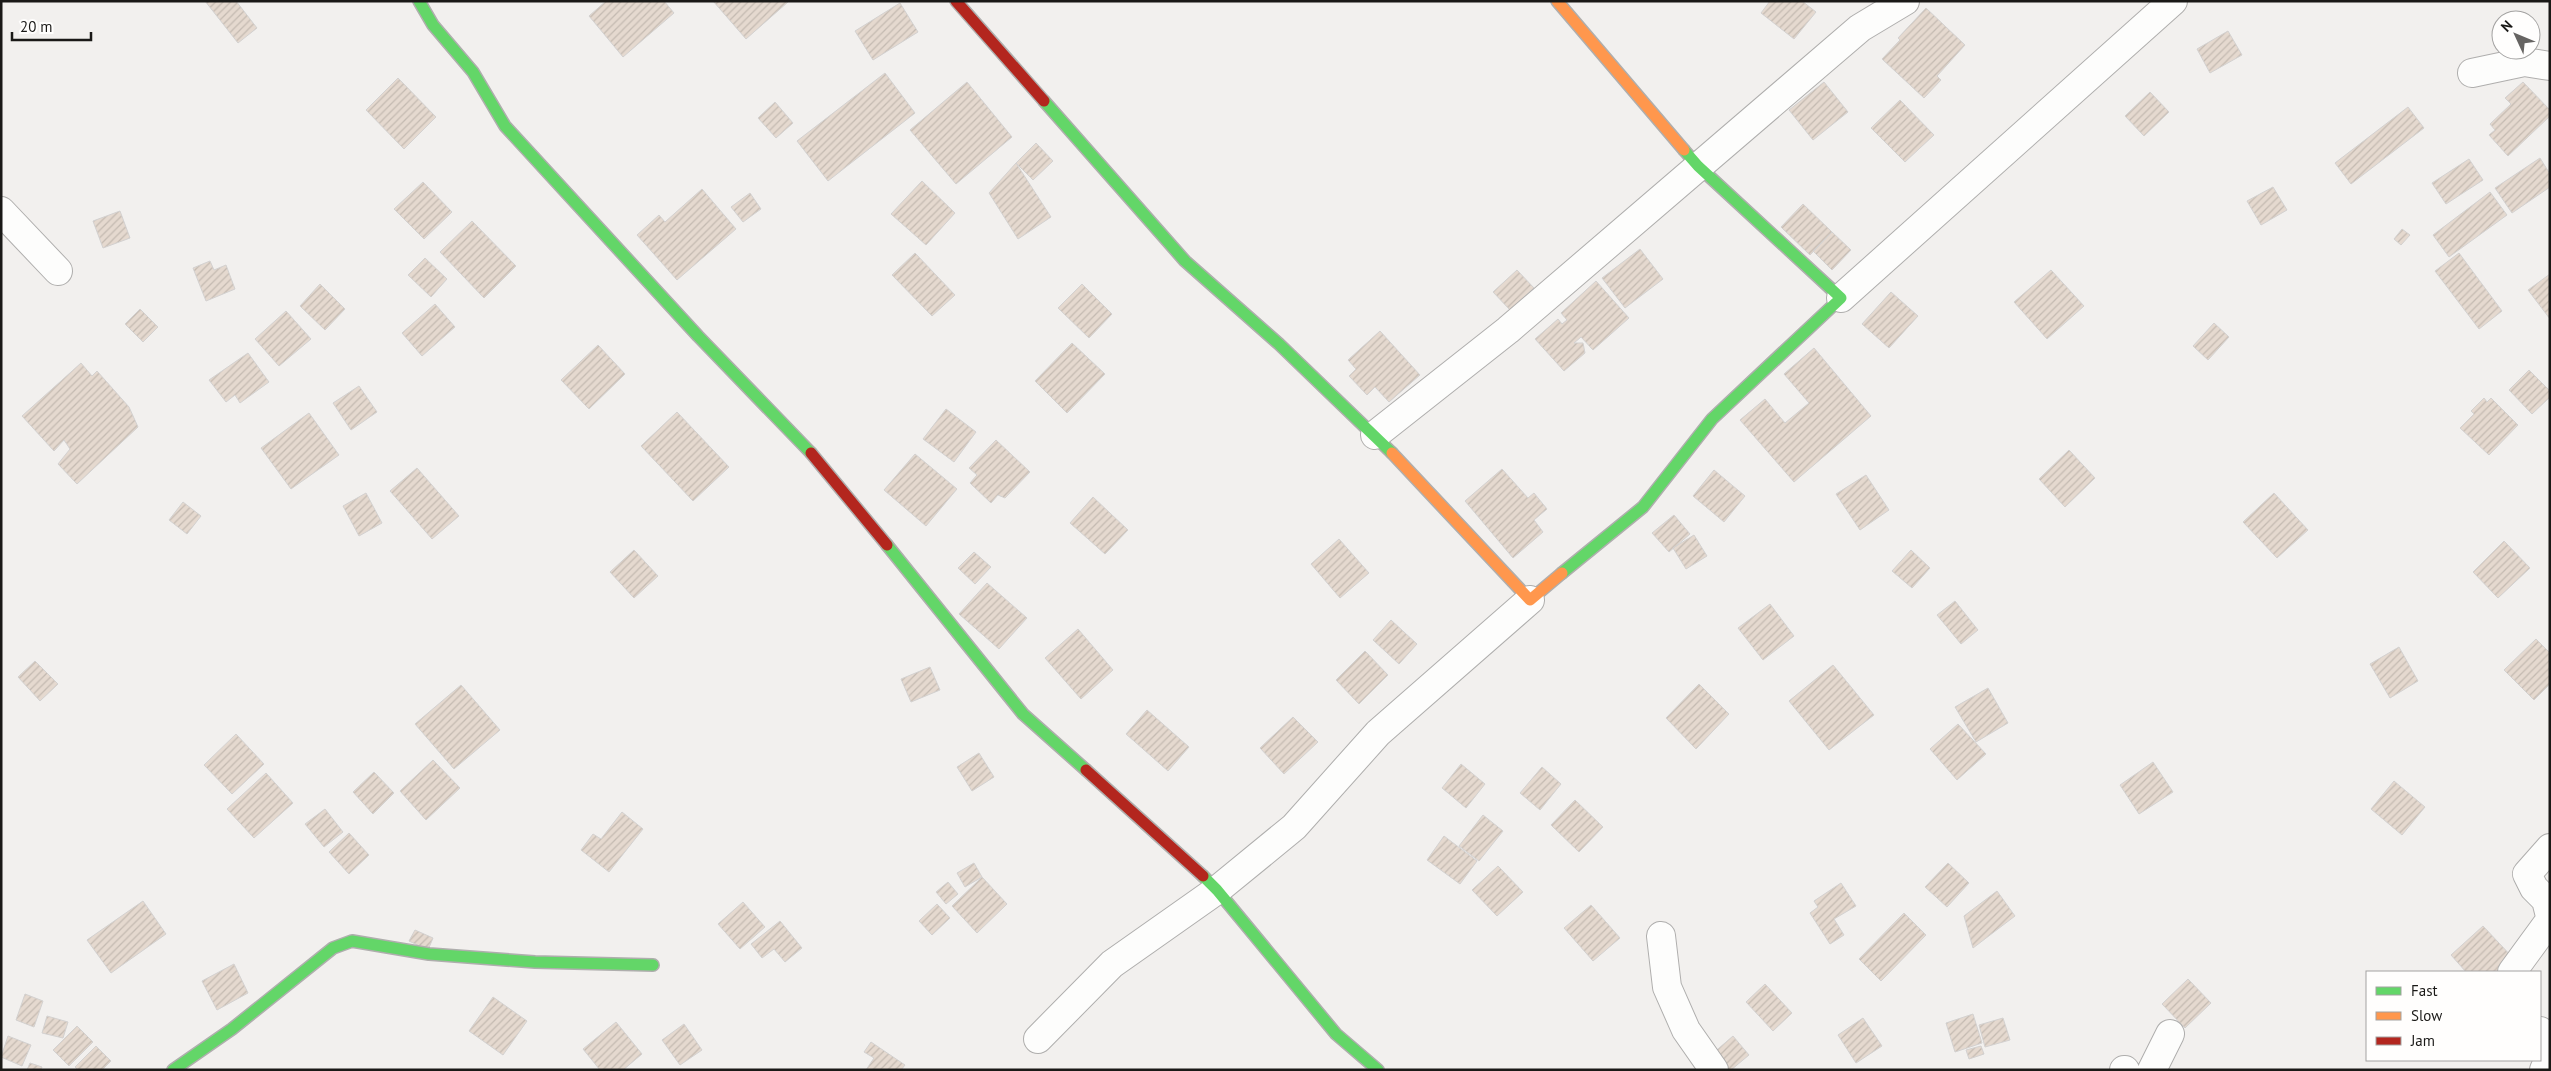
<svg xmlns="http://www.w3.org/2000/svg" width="2551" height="1071" font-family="'PT Sans',sans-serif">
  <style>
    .building { fill: url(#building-hatch); stroke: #d3d1d0 }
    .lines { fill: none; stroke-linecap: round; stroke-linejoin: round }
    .street-casing { stroke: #afaead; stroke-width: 30 }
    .fast-casing { stroke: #afaead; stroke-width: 14 }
    .slow-casing { stroke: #afaead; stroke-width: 14 }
    .jam-casing { stroke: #afaead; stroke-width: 14 }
    .street { stroke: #fdfdfc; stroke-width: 28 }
    .fast { stroke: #63d668; stroke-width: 11 }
    .slow { stroke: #ff974d; stroke-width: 11 }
    .jam { stroke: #b3261e; stroke-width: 11 }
  </style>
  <defs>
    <pattern id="building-hatch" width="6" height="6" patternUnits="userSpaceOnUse" patternTransform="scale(1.25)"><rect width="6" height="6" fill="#e5d9cf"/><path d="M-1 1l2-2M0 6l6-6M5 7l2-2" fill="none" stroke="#c4bab1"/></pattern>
  </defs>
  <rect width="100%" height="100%" fill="#f2f0ee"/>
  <!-- building -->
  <path class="building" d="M 205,1 L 236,1 L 257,28 L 238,43 Z
    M 606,1 L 664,1 L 674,13 L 623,57 L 589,16 Z
    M 713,1 L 787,1 L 788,2 L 746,39 Z
    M 1770,1 L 1802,1 L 1816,12 L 1794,39 L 1761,13 Z
    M 900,3 L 918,32 L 873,60 L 855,31 Z
    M 1926,8 L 1965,45 L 1937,76 L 1941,80 L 1924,98 L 1882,59 L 1900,40 L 1898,38 Z
    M 2228,31 L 2242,55 L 2210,73 L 2197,49 Z
    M 885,73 L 915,113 L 828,181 L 797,141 Z
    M 398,78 L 436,117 L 404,149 L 366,110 Z
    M 967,82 L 1012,137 L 956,184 L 910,130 Z
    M 1824,82 L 1848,112 L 1813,140 L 1789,110 Z
    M 2523,82 L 2550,110 L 2550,116 L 2508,156 L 2489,135 L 2495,130 L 2490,124 L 2511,104 L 2505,98 Z
    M 2150,92 L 2169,112 L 2144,136 L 2125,116 Z
    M 1900,100 L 1934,135 L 1905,162 L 1871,128 Z
    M 775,102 L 793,123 L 776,138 L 758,118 Z
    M 2408,107 L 2424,128 L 2351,184 L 2335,163 Z
    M 1036,143 L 1053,161 L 1033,180 L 1016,163 Z
    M 2540,158 L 2550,174 L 2550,187 L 2512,213 L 2495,188 Z
    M 2469,159 L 2483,180 L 2446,204 L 2432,183 Z
    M 1016,163 L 1051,217 L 1018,239 L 989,193 Z
    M 922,181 L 955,213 L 926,245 L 891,214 Z
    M 423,182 L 452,212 L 424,239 L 394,209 Z
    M 2273,187 L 2287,210 L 2261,225 L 2247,201 Z
    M 702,189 L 736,229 L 677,280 L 637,235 L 659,215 L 665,222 Z
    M 2490,192 L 2507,215 L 2449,257 L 2433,235 Z
    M 750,193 L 761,209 L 743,222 L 731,207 Z
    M 1803,204 L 1832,232 L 1810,255 L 1781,227 Z
    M 120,211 L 130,238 L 103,248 L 93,221 Z
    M 472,221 L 516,266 L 484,298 L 440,252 Z
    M 2402,229 L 2410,235 L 2401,245 L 2394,239 Z
    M 1832,232 L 1851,250 L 1832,270 L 1813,251 Z
    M 1640,249 L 1663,279 L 1625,308 L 1602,278 Z
    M 915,253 L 955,295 L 932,316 L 892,275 Z
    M 2459,253 L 2502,311 L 2479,329 L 2435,271 Z
    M 425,258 L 447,279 L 431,297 L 408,275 Z
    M 210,261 L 214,270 L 226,265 L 235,289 L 206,301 L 193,268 Z
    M 1517,270 L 1534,288 L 1510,310 L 1493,292 Z
    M 2051,270 L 2084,306 L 2047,339 L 2014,302 Z
    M 2550,274 L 2550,319 L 2528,290 Z
    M 1596,281 L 1629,318 L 1593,350 L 1581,337 L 1574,343 L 1583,343 L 1585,353 L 1564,371 L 1535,339 L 1558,319 L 1562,324 L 1567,320 L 1561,313 Z
    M 320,284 L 345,309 L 325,330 L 300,306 Z
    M 1082,284 L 1112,314 L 1089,338 L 1058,308 Z
    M 1891,292 L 1918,316 L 1889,348 L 1862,324 Z
    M 435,304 L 455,327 L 422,356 L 402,333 Z
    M 140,309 L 158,327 L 143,342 L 125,324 Z
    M 286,311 L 311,339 L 279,366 L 255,339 Z
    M 2214,323 L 2229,337 L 2208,360 L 2193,346 Z
    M 1380,331 L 1420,375 L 1389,402 L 1375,387 L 1367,395 L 1349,376 L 1356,369 L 1348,360 Z
    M 1072,343 L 1105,374 L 1067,413 L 1035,381 Z
    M 598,345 L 625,374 L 589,409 L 561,380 Z
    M 1814,348 L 1871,416 L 1794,482 L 1740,420 L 1765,399 L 1785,423 L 1809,403 L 1784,374 Z
    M 248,353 L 269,382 L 240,403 L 235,395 L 226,402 L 209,380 Z
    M 81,363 L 92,376 L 97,371 L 129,407 L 138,427 L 77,484 L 58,464 L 70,449 L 64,440 L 54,451 L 22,416 Z
    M 2529,370 L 2550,391 L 2550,397 L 2532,414 L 2509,390 Z
    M 359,386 L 377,412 L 351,430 L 333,403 Z
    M 2484,398 L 2487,402 L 2491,398 L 2518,425 L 2489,455 L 2460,428 L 2474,414 L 2471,411 Z
    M 946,409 L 976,432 L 954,462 L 923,439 Z
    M 677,412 L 729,467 L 693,501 L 641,446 Z
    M 309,413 L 339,455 L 291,489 L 261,448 Z
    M 996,440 L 1030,472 L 1005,498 L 998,495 L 991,503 L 970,483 L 977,475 L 969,468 Z
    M 2069,450 L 2095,478 L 2065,507 L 2039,479 Z
    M 915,454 L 957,489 L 926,526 L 884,490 Z
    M 417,468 L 459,516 L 432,539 L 390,491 Z
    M 1502,469 L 1528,498 L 1534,493 L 1547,509 L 1534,520 L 1543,532 L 1513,558 L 1465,501 Z
    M 1714,470 L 1745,496 L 1724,522 L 1693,496 Z
    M 1866,475 L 1889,510 L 1860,530 L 1836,494 Z
    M 366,493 L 382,523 L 359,536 L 343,506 Z
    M 2274,493 L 2308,530 L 2277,558 L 2243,522 Z
    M 1093,497 L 1128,530 L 1105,554 L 1070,523 Z
    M 183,502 L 201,516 L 187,534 L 169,520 Z
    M 1674,515 L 1690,534 L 1669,552 L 1652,533 Z
    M 1694,535 L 1707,556 L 1686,569 L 1673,548 Z
    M 1339,539 L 1369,573 L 1340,598 L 1311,564 Z
    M 2504,541 L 2530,568 L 2498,598 L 2473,572 Z
    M 634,550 L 658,576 L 634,598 L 610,572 Z
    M 1911,550 L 1930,568 L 1912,588 L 1892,571 Z
    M 974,552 L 991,567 L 975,584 L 958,568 Z
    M 987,583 L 1027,618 L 999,649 L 959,614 Z
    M 1955,601 L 1978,630 L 1961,644 L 1937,615 Z
    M 1770,604 L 1794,636 L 1763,660 L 1738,628 Z
    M 1391,620 L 1417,644 L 1399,664 L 1373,640 Z
    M 1078,629 L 1113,670 L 1081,699 L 1045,658 Z
    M 2536,639 L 2550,653 L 2550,684 L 2534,700 L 2504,670 Z
    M 2399,647 L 2418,681 L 2390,698 L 2370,664 Z
    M 1365,651 L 1388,675 L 1359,704 L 1336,680 Z
    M 35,661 L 58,684 L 40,701 L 18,677 Z
    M 1833,665 L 1874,715 L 1829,750 L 1789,701 Z
    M 930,667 L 940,690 L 911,702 L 901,679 Z
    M 1699,684 L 1729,714 L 1696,749 L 1666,718 Z
    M 461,685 L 500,730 L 454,769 L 415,724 Z
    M 1988,688 L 2008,723 L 1976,742 L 1955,707 Z
    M 1147,710 L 1189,747 L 1168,771 L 1126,734 Z
    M 1293,717 L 1318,742 L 1284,774 L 1260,748 Z
    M 1958,724 L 1986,754 L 1957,780 L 1930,749 Z
    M 236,734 L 264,764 L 232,794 L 204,765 Z
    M 979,753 L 994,777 L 972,791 L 957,767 Z
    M 433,760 L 460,788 L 426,820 L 400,791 Z
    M 2153,762 L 2173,792 L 2139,814 L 2120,785 Z
    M 1461,764 L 1485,784 L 1466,808 L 1442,788 Z
    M 1542,767 L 1561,784 L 1540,810 L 1520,793 Z
    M 374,772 L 394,793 L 373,814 L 353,792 Z
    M 266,773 L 293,803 L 254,838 L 227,809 Z
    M 2394,781 L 2425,807 L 2402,835 L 2371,809 Z
    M 1575,800 L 1603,827 L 1579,852 L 1551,825 Z
    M 325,809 L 343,832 L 324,847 L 305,824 Z
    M 622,812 L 643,829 L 609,872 L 581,850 L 593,834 L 601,839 Z
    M 1483,815 L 1503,831 L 1479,861 L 1459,846 Z
    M 349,833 L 369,855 L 349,874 L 329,852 Z
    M 1444,836 L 1477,861 L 1460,884 L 1427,860 Z
    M 974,863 L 982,877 L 965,887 L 957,873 Z
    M 1948,863 L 1969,883 L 1947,907 L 1925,887 Z
    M 1498,866 L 1523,892 L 1497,916 L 1472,890 Z
    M 982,877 L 1007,904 L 977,933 L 952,906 Z
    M 948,882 L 958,894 L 946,904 L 936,892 Z
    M 1841,883 L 1856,906 L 1834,919 L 1844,935 L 1830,944 L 1810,913 L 1818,907 L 1814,901 Z
    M 1997,891 L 2015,916 L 1973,948 L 1964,916 Z
    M 143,901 L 166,934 L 111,973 L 87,940 Z
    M 743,902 L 765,927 L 740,949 L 718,924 Z
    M 937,904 L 950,918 L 932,935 L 919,921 Z
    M 1591,905 L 1620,938 L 1593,961 L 1564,928 Z
    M 1904,913 L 1926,935 L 1881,981 L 1859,959 Z
    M 780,921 L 802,948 L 785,962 L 774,949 L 762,958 L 751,944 Z
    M 2483,926 L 2514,959 L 2499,972 L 2466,972 L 2451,955 Z
    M 415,930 L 433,938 L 428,950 L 409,941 Z
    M 234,964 L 248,993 L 217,1010 L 202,981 Z
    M 2188,979 L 2211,1003 L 2185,1028 L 2162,1004 Z
    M 1765,984 L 1792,1013 L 1773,1031 L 1746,1002 Z
    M 25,994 L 43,1001 L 34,1027 L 16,1020 Z
    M 493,997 L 527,1021 L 503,1055 L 469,1031 Z
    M 1973,1014 L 1982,1043 L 1955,1052 L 1946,1023 Z
    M 47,1016 L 68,1022 L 63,1038 L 42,1033 Z
    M 1863,1018 L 1882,1046 L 1856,1063 L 1838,1035 Z
    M 2003,1018 L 2010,1040 L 1985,1047 L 1979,1025 Z
    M 616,1022 L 642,1054 L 623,1070 L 600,1070 L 583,1049 Z
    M 684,1024 L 702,1050 L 680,1065 L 662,1040 Z
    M 77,1026 L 93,1042 L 69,1066 L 53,1050 Z
    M 8,1036 L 31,1045 L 22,1066 L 1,1057 Z
    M 1733,1036 L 1749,1055 L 1731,1070 L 1724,1070 L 1711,1055 Z
    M 871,1042 L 905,1065 L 901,1070 L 866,1070 L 874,1058 L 864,1052 Z
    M 96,1046 L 111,1061 L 102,1070 L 78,1070 L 75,1067 Z
    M 1981,1046 L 1984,1054 L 1969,1059 L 1966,1050 Z
    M 30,1063 L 42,1067 L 41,1070 L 27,1070 Z"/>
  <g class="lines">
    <!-- street casing -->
    <g class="street-casing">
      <path id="street" d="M 2472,73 L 2524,62 L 2550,66
        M 1,211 L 58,271
        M 1841,298 L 2173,1
        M 1375,435 L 1508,330 L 1860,28 L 1905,1
        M 2550,848 L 2527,874 L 2534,888 L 2546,900 L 2550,916
        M 1661,936 L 1667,987 L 1686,1030 L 1714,1070
        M 2512,972 L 2550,920
        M 2540,1031 L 2550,1043
        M 1038,1039 L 1112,964 L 1217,890 L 1294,827 L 1378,733 L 1530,600
        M 2124,1070 L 2125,1070
        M 2152,1070 L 2170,1034
        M 2544,1070 L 2550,1056"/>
    </g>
    <!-- fast casing -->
    <g class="fast-casing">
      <path id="fast" d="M 419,1 L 433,25 L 473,72 L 505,126 L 698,336 L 811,453
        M 1044,101 L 1185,261 L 1279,344 L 1392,453
        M 887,545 L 1023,714 L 1086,770
        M 1562,573 L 1643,507 L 1712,419 L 1841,298 L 1698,166 L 1684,150
        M 1203,876 L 1217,890 L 1336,1034 L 1378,1070
        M 173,1070 L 232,1029 L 333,948 L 352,941 L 429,954 L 535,962 L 653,965"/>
    </g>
    <!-- slow casing -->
    <g class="slow-casing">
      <path id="slow" d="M 1557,1 L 1684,150
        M 1392,453 L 1530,600 L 1562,573"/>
    </g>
    <!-- jam casing -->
    <g class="jam-casing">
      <path id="jam" d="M 956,1 L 1044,101
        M 811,453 L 887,545
        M 1086,770 L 1203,876"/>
    </g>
    <!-- street -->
    <use href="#street" class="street"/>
    <!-- fast -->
    <use href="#fast" class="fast"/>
    <!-- slow -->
    <use href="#slow" class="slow"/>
    <!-- jam -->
    <use href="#jam" class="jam"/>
  </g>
  <!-- border -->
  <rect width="2551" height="1071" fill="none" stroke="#1a1917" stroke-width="5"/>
  <!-- legend -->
  <rect x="2366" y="971" width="175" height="90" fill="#fffefd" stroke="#a3a2a1"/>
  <rect x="2376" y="987" width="25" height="8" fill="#63d668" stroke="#a3a2a1"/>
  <text x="2411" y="996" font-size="15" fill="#1a1917">Fast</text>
  <rect x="2376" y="1012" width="25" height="8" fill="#ff974d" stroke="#a3a2a1"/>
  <text x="2411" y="1021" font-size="15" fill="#1a1917">Slow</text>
  <rect x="2376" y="1037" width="25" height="8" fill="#b3261e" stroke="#a3a2a1"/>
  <text x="2411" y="1046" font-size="15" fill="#1a1917">Jam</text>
  <!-- north arrow -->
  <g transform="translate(2516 35) rotate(314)"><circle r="24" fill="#fffefd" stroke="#a3a2a1"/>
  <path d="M0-4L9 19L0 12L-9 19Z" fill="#666462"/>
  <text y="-8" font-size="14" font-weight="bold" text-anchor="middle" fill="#1a1917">N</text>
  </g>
  <!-- scale -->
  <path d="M12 32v8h79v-8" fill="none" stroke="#1a1917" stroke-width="2.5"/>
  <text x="20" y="32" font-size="15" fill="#1a1917" stroke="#fffefd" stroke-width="4" paint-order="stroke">20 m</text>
</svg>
